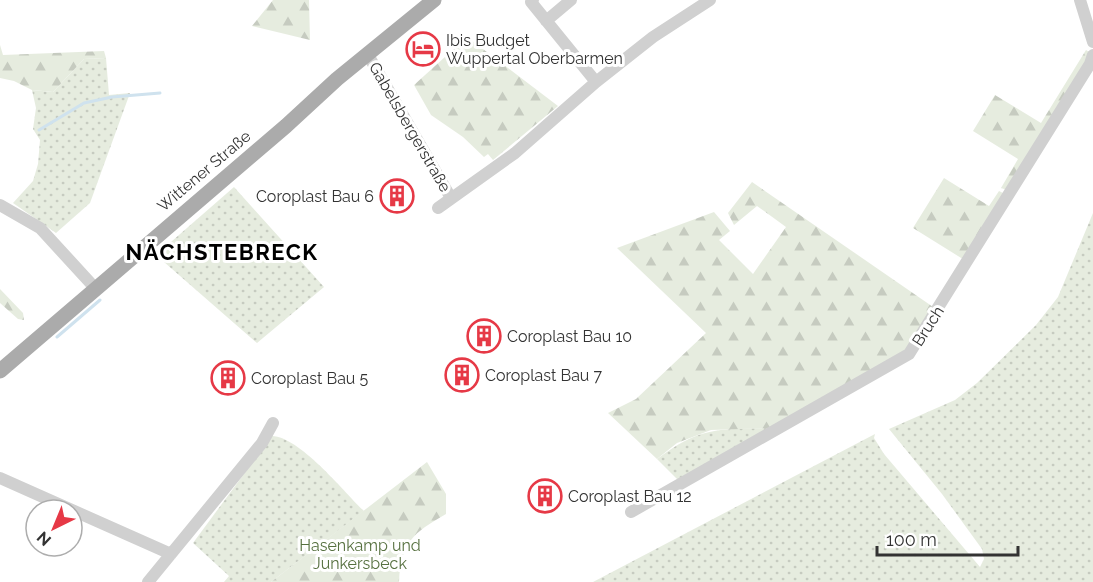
<svg xmlns="http://www.w3.org/2000/svg" width="1093" height="582" font-family="Raleway,sans-serif">
  <style>
    .grass { fill: url(#grass-dots) }
    .forest { fill: url(#forest-firs) }
    .lines { fill: none; stroke-linecap: round; stroke-linejoin: round }
    .stream { stroke: #cfe2ee; stroke-width: 3 }
    .minor { stroke: #d0d0d0; stroke-width: 12 }
    .major { stroke: #ababab; stroke-width: 15 }
    .labels { text-anchor: middle; dominant-baseline: central; stroke-width: 6; stroke-linejoin: round; paint-order: stroke }
    .poi-label { font-size: 16px; fill: #333; stroke: #fff; text-anchor: start }
    .street-label { font-size: 16px; fill: #333; stroke: #fff }
    .park-label { font-size: 16px; fill: #56703f; stroke: #fff }
    .district-label { font-size: 22px; font-weight: bold; letter-spacing: 1.5px; fill: #000; stroke: #fff }
  </style>
  <defs>
    <pattern id="grass-dots" width="8" height="8" patternUnits="userSpaceOnUse" patternTransform="scale(1.5)"><rect width="8" height="8" fill="#e6ecdf"/><path d="M2 2h.1M6 6h.1" fill="none" stroke="#c6cbc0" stroke-width="1.8" stroke-linecap="round"/></pattern>
    <pattern id="forest-firs" width="22" height="20" patternUnits="userSpaceOnUse" patternTransform="scale(1.5)"><rect width="22" height="20" fill="#e6ecdf"/><path d="M5 1l3.5 6h-7zM16 11l3.5 6h-7z" fill="#c6cbc0"/></pattern>
  </defs>
  <rect width="100%" height="100%" fill="#fff"/>
  <!-- grass -->
  <path class="grass" d="M 106,58 L 109,95 L 130,93 L 90,203 L 56,233 L 13,203 L 33,181 L 38,164 L 40,140 L 33,129 L 36,108 L 32,90 L 53,92 L 84,59 Z
    M 234,187 L 324,287 L 257,343 L 156,255 Z
    M 1093,213 L 1093,582 L 593,582 L 875,434 L 874,438 L 884,454 L 980,567 L 984,559 L 982,549 L 942,494 L 889,429 L 955,400 L 977,383 L 1036,325 L 1058,297 Z
    M 773,428 L 680,482 L 657,459 C 700,426 721,429 773,428 Z
    M 272,436 C 300,437 343,491 364,511 L 271,582 L 224,582 L 229,576 L 193,543 Z"/>
  <!-- forest -->
  <path class="forest" d="M 273,0 L 309,0 L 310,40 L 252,26 Z
    M 467,37 L 558,106 L 493,160 L 488,154 L 484,157 L 463,137 L 431,115 L 414,85 Z
    M 0,45 L 3,55 L 104,51 L 106,58 L 84,59 L 53,92 L 32,90 L 14,81 L 0,78 Z
    M 1086,50 L 1091,53 L 1007,190 L 1001,188 L 1018,159 L 973,131 L 995,95 L 1041,123 Z
    M 944,178 L 989,206 L 999,191 L 1007,195 L 966,261 L 913,228 Z
    M 752,182 L 936,309 L 912,345 L 896,360 L 773,428 L 711,430 L 677,443 L 657,459 L 608,413 L 636,399 L 706,333 L 617,248 L 714,212 L 730,231 L 719,240 L 753,274 L 786,227 L 757,206 L 734,225 L 728,213 Z
    M 0,289 L 23,313 L 24,320 L 18,319 L 0,303 Z
    M 427,462 L 446,494 L 446,514 C 413,533 401,542 399,582 L 271,582 Z"/>
  <g class="lines">
    <!-- stream -->
    <path class="stream" d="M 39,130 L 84,103 L 112,97 L 160,93
      M 57,337 L 100,300"/>
    <!-- minor -->
    <path class="minor" d="M 533,0 L 531,2 L 596,82
      M 1080,0 L 1093,42
      M 546,21 L 571,0
      M 368,55 L 451,198
      M 0,205 L 40,228 L 95,288
      M 438,208 L 515,153 L 596,82 L 653,37 L 710,0
      M 0,478 L 72,510
      M 72,510 L 171,554
      M 631,512 L 909,354 L 1090,64 L 1093,55
      M 148,582 L 262,443 L 273,423"/>
    <!-- major -->
    <path class="major" d="M 0,371 L 286,126 L 337,79 L 434,0"/>
  </g>
  <!-- icons -->
  <defs>
    <g id="hotel-ring" transform="scale(1.725)"><circle r="9.5" fill="#fff" stroke="#e63946" stroke-width="1.5"/><path d="M-6-4.5h1.5V1H6V5H4.5V3h-9V5H-6ZM-4 0a1.8 1.8 0 1 1 3.6 0ZM.5 0V-2.5h3Q6-2.5 6 0Z" fill="#e63946"/></g>
    <g id="building-ring" transform="scale(1.725)"><circle r="9.5" fill="#fff" stroke="#e63946" stroke-width="1.5"/><path d="M-4-6H4V6H1V3H-1V6H-4ZM-2.5-4.3h1.7v1.8h-1.7ZM.8-4.3h1.7v1.8H.8ZM-2.5-1h1.7V.8h-1.7ZM.8-1h1.7V.8H.8Z" fill="#e63946"/></g>
  </defs>
  <g fill-rule="evenodd">
    <use href="#hotel-ring" x="423" y="49"/>
    <use href="#building-ring" x="397" y="196"/>
    <use href="#building-ring" x="484" y="336"/>
    <use href="#building-ring" x="462" y="375"/>
    <use href="#building-ring" x="228" y="378"/>
    <use href="#building-ring" x="545" y="496"/>
  </g>
  <g class="labels">
    <!-- poi labels -->
    <g class="poi-label">
      <text x="446" y="40">Ibis Budget<tspan x="446" dy="18">Wuppertal Oberbarmen</tspan></text>
      <text x="374" y="196" text-anchor="end">Coroplast Bau 6</text>
      <text x="507" y="336">Coroplast Bau 10</text>
      <text x="485" y="375">Coroplast Bau 7</text>
      <text x="251" y="378">Coroplast Bau 5</text>
      <text x="568" y="496">Coroplast Bau 12</text>
    </g>
    <!-- street labels -->
    <g class="street-label">
      <text transform="translate(410 127) rotate(60)">Gabelsbergerstraße</text>
      <text transform="translate(204 171) rotate(-40)">Wittener Straße</text>
      <text transform="translate(928 326) rotate(-57)">Bruch</text>
    </g>
    <!-- park labels -->
    <g class="park-label">
      <text x="360" y="545">Hasenkamp und<tspan x="360" dy="18">Junkersbeck</tspan></text>
    </g>
    <!-- district labels -->
    <g class="district-label">
      <text x="222" y="252">NÄCHSTEBRECK</text>
    </g>
  </g>
  <!-- north arrow -->
  <g transform="translate(54 528) rotate(223)"><circle r="28" fill="#ffffff" stroke="#adadad" stroke-width="1.5"/>
  <path d="M0-4.5L10 22L0 15L-10 22Z" fill="#e63946"/>
  <text y="-9" font-size="16" font-weight="bold" text-anchor="middle" fill="#333333">N</text>
  </g>
  <!-- scale -->
  <path d="M877 546v9h141v-9" fill="none" stroke="#333333" stroke-width="3"/>
  <text x="886" y="546" font-size="18" fill="#333333" stroke="#ffffff" stroke-width="4.5" paint-order="stroke">100 m</text>
</svg>
